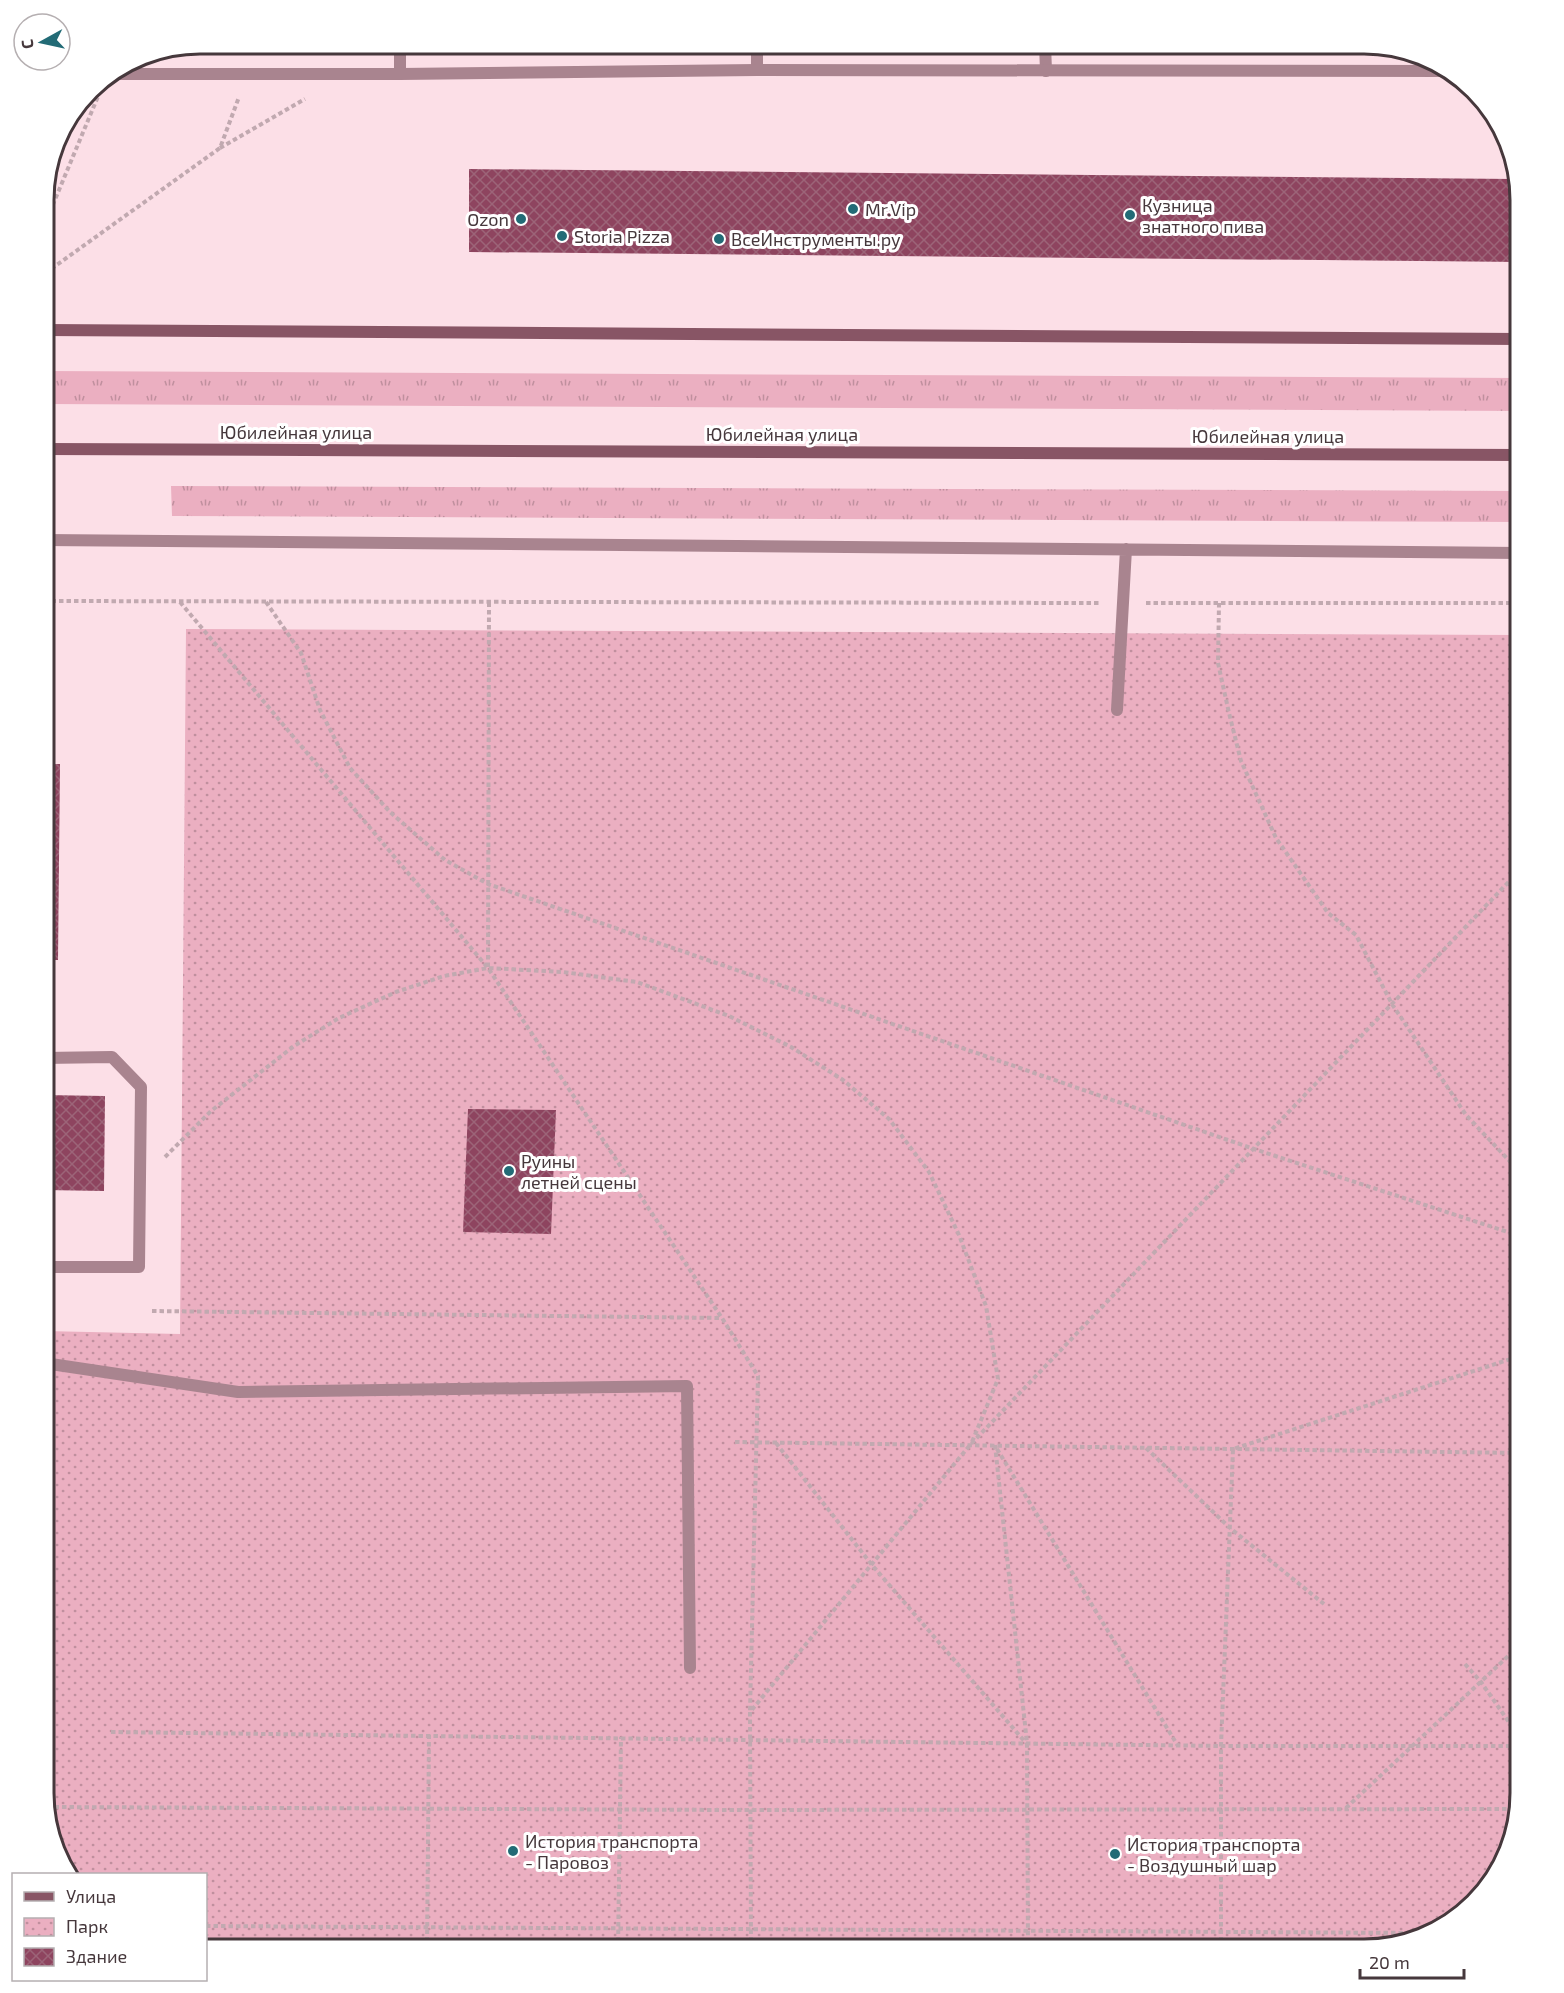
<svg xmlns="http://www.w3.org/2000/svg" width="1564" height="1993" font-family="'Exo 2',sans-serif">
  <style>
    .grass { fill: url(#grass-tufts) }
    .park { fill: url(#park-dots) }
    .building { fill: url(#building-cross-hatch) }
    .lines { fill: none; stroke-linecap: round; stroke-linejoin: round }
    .path { stroke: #c1a9b0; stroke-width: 4; stroke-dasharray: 4.5 3; stroke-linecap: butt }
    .lane { stroke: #a9848f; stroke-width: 12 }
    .street { stroke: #a9848f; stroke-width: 12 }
    .secondary { stroke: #885565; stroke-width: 12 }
    .poi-dot { fill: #226b76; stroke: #fff; stroke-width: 2 }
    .labels { text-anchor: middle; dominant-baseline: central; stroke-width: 6; stroke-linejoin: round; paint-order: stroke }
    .poi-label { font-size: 18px; fill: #46383c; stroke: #fff; text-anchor: start }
    .street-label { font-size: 18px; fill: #46383c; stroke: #fff }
    .rim { fill: none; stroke: #46383c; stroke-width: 3 }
  </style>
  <defs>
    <pattern id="grass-tufts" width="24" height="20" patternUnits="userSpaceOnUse" patternTransform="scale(1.5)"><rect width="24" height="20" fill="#ebafc1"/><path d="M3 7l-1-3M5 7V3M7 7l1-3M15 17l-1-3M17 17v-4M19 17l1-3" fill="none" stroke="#c08f9e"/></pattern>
    <pattern id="park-dots" width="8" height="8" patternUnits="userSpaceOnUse" patternTransform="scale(1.5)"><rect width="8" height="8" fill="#ebafc1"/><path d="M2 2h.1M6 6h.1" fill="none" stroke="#c08f9e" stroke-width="1.8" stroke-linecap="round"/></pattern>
    <pattern id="building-cross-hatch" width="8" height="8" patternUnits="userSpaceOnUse" patternTransform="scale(1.5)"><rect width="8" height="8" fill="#8e445f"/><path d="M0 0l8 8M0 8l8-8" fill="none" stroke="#9c6478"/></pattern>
  </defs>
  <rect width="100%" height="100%" fill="#fcdfe7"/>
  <!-- grass -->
  <path class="grass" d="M 44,371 L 1520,378 L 1520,411 L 44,404 Z
    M 171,486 L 1520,491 L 1520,522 L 172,516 Z"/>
  <!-- park -->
  <path class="park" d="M 186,629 L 1520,635 L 1520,1794 L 1500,1871 L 1451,1923 L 1365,1949 L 206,1949 L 206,1874 L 68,1874 L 44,1793 L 44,1331 L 180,1334 Z"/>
  <!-- building -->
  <path class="building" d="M 469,169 L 1514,179 L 1520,200 L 1520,262 L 469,252 Z
    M 44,764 L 60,764 L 58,960 L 44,960 Z
    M 44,1095 L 105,1096 L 104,1191 L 44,1190 Z
    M 468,1109 L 556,1110 L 551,1234 L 463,1232 Z"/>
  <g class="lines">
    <!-- path -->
    <path class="path" d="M 247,44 L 247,52
      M 220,148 L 305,99
      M 44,226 L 99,94
      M 44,270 L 51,269 L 220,148 L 239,97
      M 44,601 L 1100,603
      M 180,602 L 488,968 L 722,1318 L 758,1376 L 750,1711
      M 266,602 L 301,653 L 320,710 L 350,768 L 390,812 L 445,860 L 488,884 L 1254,1149 L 1520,1236
      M 1146,603 L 1520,603
      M 1219,603 L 1218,663 L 1229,713 L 1241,761 L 1276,838 L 1328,913 L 1356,935 L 1392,1004 L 1466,1115 L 1520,1172
      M 488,967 L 489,602
      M 165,1157 L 211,1111 L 294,1046 L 339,1018 L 396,992 L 444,976 L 488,968 L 563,972 L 637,982 L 729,1016 L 791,1047 L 843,1080 L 889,1119 L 929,1172 L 959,1235 L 986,1306 L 998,1379 L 972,1442
      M 152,1311 L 722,1318
      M 735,1442 L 1520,1453
      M 776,1443 L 872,1565 L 1026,1743
      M 995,1445 L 1027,1743 L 1028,1949
      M 1146,1448 L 1230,1528 L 1324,1604
      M 997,1449 L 1178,1746
      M 1465,1664 L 1481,1682 L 1520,1738
      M 111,1732 L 1221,1746 L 1520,1746
      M 47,1807 L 728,1810 L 1516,1809
      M 1346,1808 L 1520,1645
      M 206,1926 L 1418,1933
      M 427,1949 L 429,1735
      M 618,1949 L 621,1737
      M 751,1949 L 750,1712 L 970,1445 L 1520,870
      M 1221,1949 L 1221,1746 L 1233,1449 L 1520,1356"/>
    <!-- lane -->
    <path class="lane" d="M 400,44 L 400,74
      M 757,44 L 757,70
      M 1045,44 L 1046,71
      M 44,540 L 1520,553
      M 1117,710 L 1126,549
      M 44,1267 L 139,1267 L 141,1087 L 112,1057 L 44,1058
      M 44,1363 L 238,1392 L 687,1386 L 690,1668"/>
    <!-- street -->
    <path class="street" d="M 110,74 L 400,74 L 757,70 L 1450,71"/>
    <!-- secondary -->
    <path class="secondary" d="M 44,330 L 1520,339
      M 44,449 L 1520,455"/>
  </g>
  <!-- markers -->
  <g class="poi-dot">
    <circle cx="853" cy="209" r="6"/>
    <circle cx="1130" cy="215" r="6"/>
    <circle cx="521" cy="219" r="6"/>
    <circle cx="562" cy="236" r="6"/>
    <circle cx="719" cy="239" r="6"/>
    <circle cx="509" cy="1171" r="6"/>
    <circle cx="513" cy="1851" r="6"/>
    <circle cx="1115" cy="1854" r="6"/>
  </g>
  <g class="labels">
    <!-- poi labels -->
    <g class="poi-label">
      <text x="1142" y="205">Кузница<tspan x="1142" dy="21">знатного пива</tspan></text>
      <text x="865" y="209">Mr.Vip</text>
      <text x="509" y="219" text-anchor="end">Ozon</text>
      <text x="574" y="236">Storia Pizza</text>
      <text x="731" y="239">ВсеИнструменты.ру</text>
      <text x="521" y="1161">Руины<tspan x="521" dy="21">летней сцены</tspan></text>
      <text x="525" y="1841">История транспорта<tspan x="525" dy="21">- Паровоз</tspan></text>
      <text x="1127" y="1844">История транспорта<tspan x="1127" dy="21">- Воздушный шар</tspan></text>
    </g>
    <!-- street labels -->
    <g class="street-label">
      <text x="296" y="432">Юбилейная улица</text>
      <text x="782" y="434">Юбилейная улица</text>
      <text x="1268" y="436">Юбилейная улица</text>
    </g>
  </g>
  <!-- crop -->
  <path d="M0 0H1564V1993H0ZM200 54H1364A146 146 0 0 1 1510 200V1793A146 146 0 0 1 1364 1939H200A146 146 0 0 1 54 1793V200A146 146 0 0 1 200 54Z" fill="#fff" fill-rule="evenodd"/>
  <path class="rim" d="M200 54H1364A146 146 0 0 1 1510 200V1793A146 146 0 0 1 1364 1939H200A146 146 0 0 1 54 1793V200A146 146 0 0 1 200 54Z"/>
  <!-- legend -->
  <rect x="12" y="1873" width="195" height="108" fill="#ffffff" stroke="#b5afb1" stroke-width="1.5"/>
  <rect x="24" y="1892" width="30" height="9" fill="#885565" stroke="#b5afb1" stroke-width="1.5"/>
  <text x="66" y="1903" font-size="18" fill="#46383c">Улица</text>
  <rect x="24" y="1918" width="30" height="18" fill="url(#park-dots)" stroke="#b5afb1" stroke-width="1.5"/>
  <text x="66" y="1933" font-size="18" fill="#46383c">Парк</text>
  <rect x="24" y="1948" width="30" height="18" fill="url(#building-cross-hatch)" stroke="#b5afb1" stroke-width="1.5"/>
  <text x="66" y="1963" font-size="18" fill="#46383c">Здание</text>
  <!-- north arrow -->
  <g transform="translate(42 42) rotate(262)"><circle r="28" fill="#ffffff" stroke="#b5afb1" stroke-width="1.5"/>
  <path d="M0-4.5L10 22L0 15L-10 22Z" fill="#226b76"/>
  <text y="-9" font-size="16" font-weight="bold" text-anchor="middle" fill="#46383c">С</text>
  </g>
  <!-- scale -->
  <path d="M1360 1969v9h104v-9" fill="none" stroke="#46383c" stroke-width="3"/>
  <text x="1369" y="1969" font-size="18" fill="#46383c" stroke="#ffffff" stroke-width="4.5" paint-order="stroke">20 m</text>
</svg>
